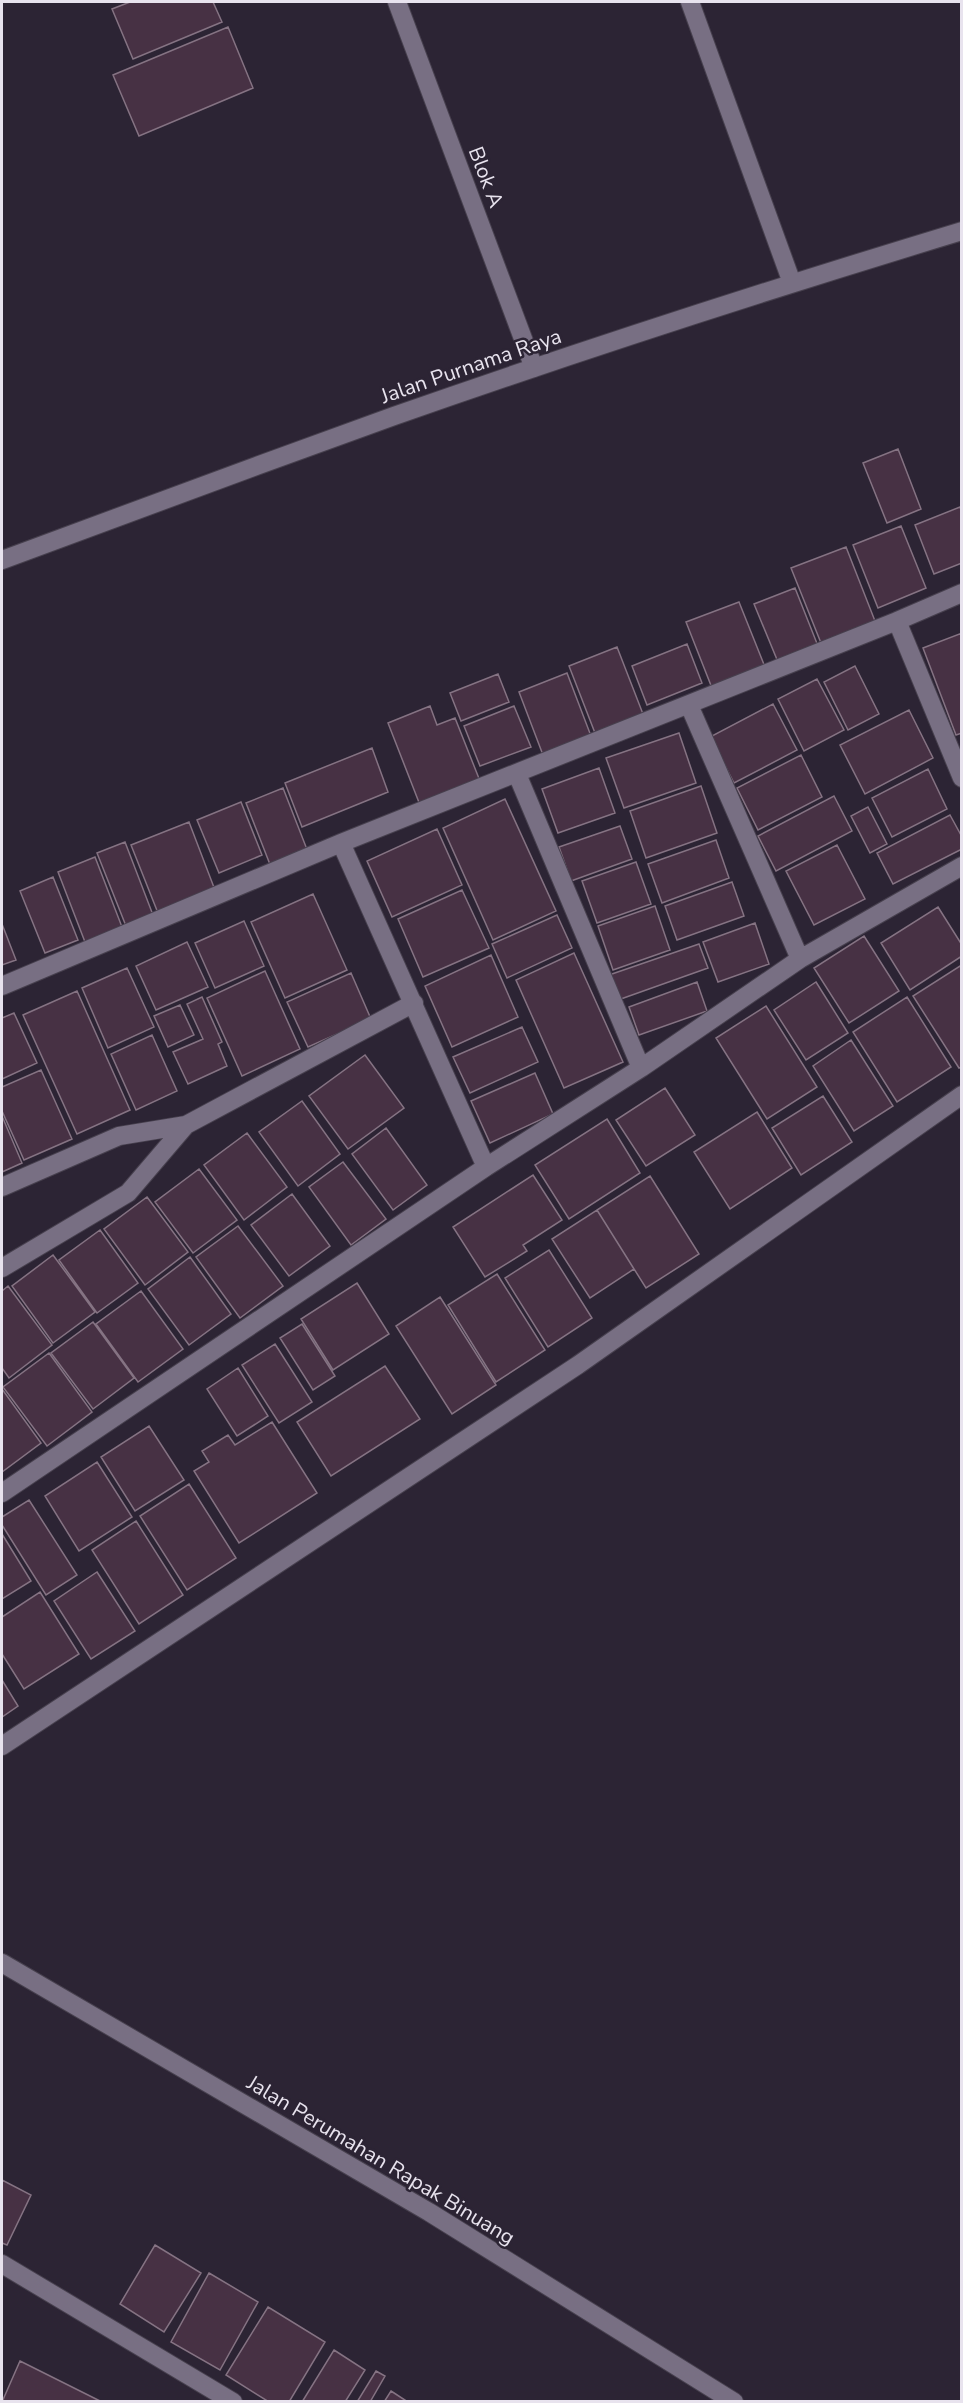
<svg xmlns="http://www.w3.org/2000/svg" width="963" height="2403" font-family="'Nunito Sans',sans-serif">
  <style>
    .building { fill: #473144; stroke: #857383; stroke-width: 1.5 }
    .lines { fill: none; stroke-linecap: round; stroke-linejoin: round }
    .minor-casing { stroke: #47404e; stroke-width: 20 }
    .minor { stroke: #786f83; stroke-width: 18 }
    .labels { text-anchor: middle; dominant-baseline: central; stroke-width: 5; stroke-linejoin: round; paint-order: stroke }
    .street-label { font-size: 21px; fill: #e8e3ee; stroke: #2c2434 }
  </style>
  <rect width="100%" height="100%" fill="#2c2434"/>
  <!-- building -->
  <path class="building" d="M 130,2 L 213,2 L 222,22 L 133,59 L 112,9 Z
    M 228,27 L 253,88 L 139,136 L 113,75 Z
    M 898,449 L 921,509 L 887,523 L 863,463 Z
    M 960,507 L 962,512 L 962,563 L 934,574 L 915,525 Z
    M 901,526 L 926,588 L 878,608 L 853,545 Z
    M 846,547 L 875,621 L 821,643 L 791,568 Z
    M 795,588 L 818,646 L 778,662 L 754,604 Z
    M 739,602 L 765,667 L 712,688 L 686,622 Z
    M 962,633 L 962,733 L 956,735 L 923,648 Z
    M 687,644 L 702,683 L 647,705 L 632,666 Z
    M 617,647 L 643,714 L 595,733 L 569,666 Z
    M 855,666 L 879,714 L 848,730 L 824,682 Z
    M 567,673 L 591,736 L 543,755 L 519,692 Z
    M 498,674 L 509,702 L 461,721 L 450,693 Z
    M 817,679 L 844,730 L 804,751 L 778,699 Z
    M 773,704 L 797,750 L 734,783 L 710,737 Z
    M 430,706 L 437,725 L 455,718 L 480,781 L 420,805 L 388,723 Z
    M 514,706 L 531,747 L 480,766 L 464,726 Z
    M 909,710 L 933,758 L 865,794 L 840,745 Z
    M 679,733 L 696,783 L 624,808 L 606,758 Z
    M 372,748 L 388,792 L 302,827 L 285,783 Z
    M 801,755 L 822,797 L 758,830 L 737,788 Z
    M 599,768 L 615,813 L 558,833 L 542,789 Z
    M 928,769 L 947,809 L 892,837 L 872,798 Z
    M 701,786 L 717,833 L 646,858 L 630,811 Z
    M 283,788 L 308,852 L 271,867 L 246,803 Z
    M 834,796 L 852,831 L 776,871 L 758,836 Z
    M 505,799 L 556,911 L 493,940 L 443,828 Z
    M 241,802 L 262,855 L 219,873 L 197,820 Z
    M 868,807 L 887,844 L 870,853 L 851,816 Z
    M 950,815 L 962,837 L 962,849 L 893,884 L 877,853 Z
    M 189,822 L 215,890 L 158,913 L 131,845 Z
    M 620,826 L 632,859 L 571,881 L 559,847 Z
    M 437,829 L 462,885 L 392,917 L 367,861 Z
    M 716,840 L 729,878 L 662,903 L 648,864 Z
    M 125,842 L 153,915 L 126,926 L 97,853 Z
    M 837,845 L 865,899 L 814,925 L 786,871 Z
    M 95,857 L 122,927 L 85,942 L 58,872 Z
    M 636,862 L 651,904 L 597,923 L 582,881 Z
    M 53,877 L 78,940 L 45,953 L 20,891 Z
    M 732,882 L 744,916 L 677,940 L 665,906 Z
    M 462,890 L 489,948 L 423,977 L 398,919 Z
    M 313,894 L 347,970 L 285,998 L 251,922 Z
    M 655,906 L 670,950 L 613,970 L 598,926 Z
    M 938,907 L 962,945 L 962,956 L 910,990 L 881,943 Z
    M 557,915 L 572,948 L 507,978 L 492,944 Z
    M 244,921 L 264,966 L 215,988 L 195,943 Z
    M 755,923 L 769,964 L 718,982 L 703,942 Z
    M 2,924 L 16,960 L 2,965 Z
    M 864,936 L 899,991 L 849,1023 L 814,968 Z
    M 187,942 L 208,987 L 156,1010 L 136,966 Z
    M 699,944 L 708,968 L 618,1000 L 609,975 Z
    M 574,953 L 623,1062 L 564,1088 L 516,980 Z
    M 491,955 L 518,1017 L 452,1047 L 425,986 Z
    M 960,966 L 962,969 L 962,1067 L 959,1068 L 913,996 Z
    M 127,968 L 154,1027 L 108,1048 L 82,988 Z
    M 265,971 L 300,1049 L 242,1076 L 207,998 Z
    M 351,973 L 371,1019 L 308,1047 L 287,1002 Z
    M 697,982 L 707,1011 L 639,1035 L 629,1007 Z
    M 816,982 L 848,1033 L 806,1060 L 774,1010 Z
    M 77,991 L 130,1110 L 77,1134 L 23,1015 Z
    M 202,997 L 222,1042 L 218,1044 L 227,1066 L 188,1084 L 173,1052 L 203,1039 L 187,1004 Z
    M 907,997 L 951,1067 L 897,1102 L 853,1032 Z
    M 180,1005 L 194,1035 L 168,1047 L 154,1016 Z
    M 766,1006 L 817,1087 L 767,1119 L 716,1038 Z
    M 14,1013 L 37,1063 L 2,1079 L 2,1018 Z
    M 522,1027 L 538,1062 L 470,1093 L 453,1057 Z
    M 152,1035 L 177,1091 L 136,1110 L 111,1054 Z
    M 851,1040 L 893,1106 L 854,1131 L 813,1066 Z
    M 365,1055 L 404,1108 L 348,1149 L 309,1096 Z
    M 41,1070 L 72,1139 L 24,1160 L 2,1111 L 2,1087 Z
    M 535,1073 L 553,1114 L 490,1143 L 471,1101 Z
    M 665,1088 L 695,1135 L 646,1166 L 616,1120 Z
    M 823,1096 L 852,1142 L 801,1175 L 772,1128 Z
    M 302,1101 L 340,1154 L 298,1186 L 259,1132 Z
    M 757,1112 L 792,1168 L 730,1209 L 694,1152 Z
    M 2,1116 L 22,1163 L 2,1172 Z
    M 607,1119 L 640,1173 L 569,1219 L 535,1165 Z
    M 386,1128 L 427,1185 L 393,1210 L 352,1154 Z
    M 247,1133 L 287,1187 L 244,1220 L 204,1165 Z
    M 343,1162 L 386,1219 L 351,1245 L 309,1187 Z
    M 199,1169 L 237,1220 L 193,1253 L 155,1202 Z
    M 533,1175 L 562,1220 L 523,1245 L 527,1251 L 485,1277 L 453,1227 Z
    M 650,1176 L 699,1254 L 646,1288 L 597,1210 Z
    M 292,1194 L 330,1246 L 289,1276 L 251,1225 Z
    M 147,1197 L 188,1252 L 145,1285 L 104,1229 Z
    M 597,1210 L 634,1269 L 590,1298 L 552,1239 Z
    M 238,1226 L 283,1286 L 240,1318 L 196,1257 Z
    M 100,1230 L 138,1283 L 97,1313 L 59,1260 Z
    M 549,1250 L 592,1318 L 548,1347 L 505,1278 Z
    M 53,1255 L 95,1312 L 53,1343 L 12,1286 Z
    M 190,1257 L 231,1314 L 189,1345 L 148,1289 Z
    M 497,1274 L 545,1350 L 496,1382 L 448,1305 Z
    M 357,1283 L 389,1334 L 333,1370 L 301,1319 Z
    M 8,1286 L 52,1345 L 9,1378 L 2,1368 L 2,1291 Z
    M 141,1291 L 183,1349 L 138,1382 L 96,1324 Z
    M 440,1297 L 496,1385 L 452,1414 L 396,1326 Z
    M 93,1322 L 134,1378 L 93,1409 L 51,1353 Z
    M 302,1324 L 335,1376 L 313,1390 L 280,1338 Z
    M 275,1344 L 312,1402 L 279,1423 L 242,1365 Z
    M 49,1353 L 92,1412 L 47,1446 L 3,1387 Z
    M 385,1366 L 420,1419 L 331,1476 L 297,1422 Z
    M 238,1368 L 268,1416 L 237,1436 L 207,1389 Z
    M 2,1389 L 41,1443 L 2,1472 Z
    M 272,1422 L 317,1493 L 239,1543 L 194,1471 L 209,1462 L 202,1451 L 228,1435 L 235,1445 Z
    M 149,1426 L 184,1480 L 135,1511 L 101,1457 Z
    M 97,1462 L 132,1517 L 79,1551 L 45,1496 Z
    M 189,1484 L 236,1558 L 187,1590 L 140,1516 Z
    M 29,1500 L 77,1575 L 46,1595 L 2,1525 L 2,1517 Z
    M 136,1521 L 183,1595 L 139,1624 L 92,1550 Z
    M 2,1534 L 31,1581 L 2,1599 Z
    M 97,1572 L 135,1631 L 91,1659 L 54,1601 Z
    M 40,1592 L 79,1654 L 24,1689 L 2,1654 L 2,1617 Z
    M 2,1680 L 18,1706 L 2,1717 Z
    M 2,2180 L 31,2195 L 7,2245 L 2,2243 Z
    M 155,2245 L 201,2273 L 164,2332 L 120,2304 Z
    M 209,2273 L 258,2302 L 220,2370 L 171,2342 Z
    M 268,2307 L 325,2342 L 289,2402 L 269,2402 L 226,2375 Z
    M 334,2350 L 365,2370 L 345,2402 L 302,2402 Z
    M 20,2361 L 102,2402 L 2,2402 Z
    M 376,2371 L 385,2376 L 370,2402 L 357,2402 Z
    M 391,2391 L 408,2402 L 384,2402 Z"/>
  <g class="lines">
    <!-- minor casing -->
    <g class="minor-casing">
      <path id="minor" d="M 397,2 L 534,368
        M 690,2 L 792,283
        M 2,560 C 132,512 263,463 394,416 C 582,350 771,289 962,231
        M 962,593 L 897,621 L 962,778
        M 689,705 L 800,959
        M 517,774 L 641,1068
        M 341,843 L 486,1167
        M 2,986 L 341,843 L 897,621
        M 2,1187 L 119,1136 L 186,1125 L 414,1003
        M 2,1268 L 128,1193 L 186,1125
        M 2,1493 L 486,1167 L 641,1068 L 800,959 L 962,866
        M 2,1746 L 578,1365 L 962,1095
        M 2,1963 L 429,2212 L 734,2402
        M 2,2264 L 233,2402"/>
    </g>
    <!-- minor -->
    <use href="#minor" class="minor"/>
  </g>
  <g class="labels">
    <!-- street labels -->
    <g class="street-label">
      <text transform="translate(486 177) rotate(69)">Blok A</text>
      <text transform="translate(471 366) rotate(-19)">Jalan Purnama Raya</text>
      <text transform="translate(381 2160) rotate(31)">Jalan Perumahan Rapak Binuang</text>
    </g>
  </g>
  <!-- border -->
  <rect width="963" height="2403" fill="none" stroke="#e8e3ee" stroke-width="6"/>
</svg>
